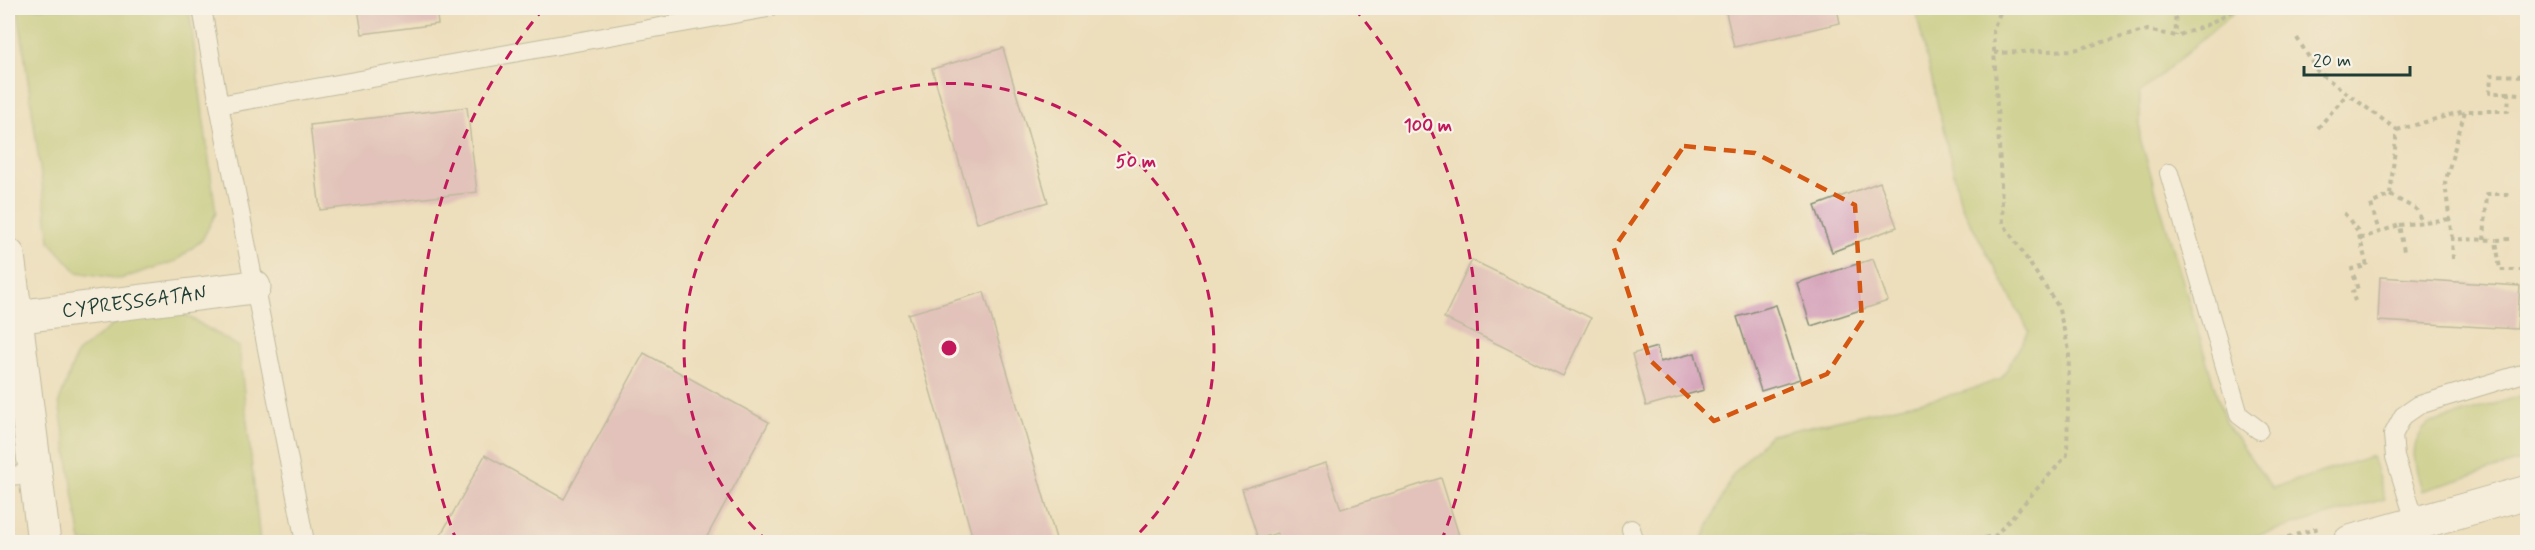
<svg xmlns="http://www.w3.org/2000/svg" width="2535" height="550" font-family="Mynerve,sans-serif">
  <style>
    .green { fill: #aec469; stroke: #66804e; stroke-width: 1.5 }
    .building { fill: #d4a0b8 }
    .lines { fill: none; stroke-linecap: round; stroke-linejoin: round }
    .lane-casing { stroke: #868e78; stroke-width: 20 }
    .street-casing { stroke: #868e78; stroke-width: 35 }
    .secondary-casing { stroke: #868e78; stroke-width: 35 }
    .path { stroke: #868e78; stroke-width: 4; stroke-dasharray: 4.5 4.5; stroke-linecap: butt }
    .lane { stroke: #fff; stroke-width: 18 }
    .street { stroke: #fff; stroke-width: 33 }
    .secondary { stroke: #fff; stroke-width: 33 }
    .marked { fill: none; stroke: #d45610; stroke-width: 4.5; stroke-dasharray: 12 8; stroke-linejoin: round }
    .ring { fill: none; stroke: #c2185b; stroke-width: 3; stroke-dasharray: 10 8 }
    .labels { text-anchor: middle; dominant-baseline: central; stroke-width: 4.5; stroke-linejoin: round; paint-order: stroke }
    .street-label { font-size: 20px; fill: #1f3d34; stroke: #f7f3e8 }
    .centre { fill: #c2185b; stroke: #f7f3e8; stroke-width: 3 }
    .ring-label { font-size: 18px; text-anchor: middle; font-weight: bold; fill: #c2185b; stroke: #f7f3e8; stroke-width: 4.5; stroke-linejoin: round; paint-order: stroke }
  </style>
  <rect width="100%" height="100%" fill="#f7f3e8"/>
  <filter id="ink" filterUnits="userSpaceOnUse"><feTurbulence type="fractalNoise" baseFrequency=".0167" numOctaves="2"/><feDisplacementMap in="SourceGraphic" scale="12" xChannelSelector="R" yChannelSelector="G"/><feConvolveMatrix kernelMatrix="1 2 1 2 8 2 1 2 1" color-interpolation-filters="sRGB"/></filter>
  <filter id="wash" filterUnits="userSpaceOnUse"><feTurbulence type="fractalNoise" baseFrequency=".008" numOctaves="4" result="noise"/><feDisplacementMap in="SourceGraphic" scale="24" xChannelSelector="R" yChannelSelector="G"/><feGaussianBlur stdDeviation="1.35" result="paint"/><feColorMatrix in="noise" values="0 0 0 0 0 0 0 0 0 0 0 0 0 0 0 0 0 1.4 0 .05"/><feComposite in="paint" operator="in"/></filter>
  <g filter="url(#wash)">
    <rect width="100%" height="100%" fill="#eddfbc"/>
    <!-- green -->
    <path class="green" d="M 18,8 L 189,8 L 216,213 L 202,240 L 176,261 L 120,279 L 77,272 L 50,242 Z
      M 1915,8 L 2239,8 L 2140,93 L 2140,138 L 2225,422 L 2272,488 L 2372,456 L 2385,499 L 2234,542 L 1701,542 L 1734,473 L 1770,435 L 1963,392 L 2001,379 L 2029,331 L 1961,205 Z
      M 184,314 L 239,347 L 260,542 L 81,542 L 59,402 L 77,353 L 123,317 Z
      M 2527,394 L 2527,459 L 2422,491 C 2415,463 2406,447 2428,424 Z"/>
    <g id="blocks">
      <!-- building -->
      <path class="building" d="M 358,8 L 436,8 L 438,24 L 362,34 Z
        M 1725,8 L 1837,8 L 1840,23 L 1734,47 Z
        M 1003,48 L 1048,202 L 977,223 L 932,69 Z
        M 467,107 L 477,192 L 320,210 L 310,125 Z
        M 1880,182 L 1897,227 L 1832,252 L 1815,206 Z
        M 2526,243 L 2528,243 L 2528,264 L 2525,264 Z
        M 1873,259 L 1888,301 L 1811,326 L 1797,283 Z
        M 1472,260 L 1591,318 L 1563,376 L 1444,318 Z
        M 2380,277 L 2520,286 L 2517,329 L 2378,321 Z
        M 984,292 L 1057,542 L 974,542 L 908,314 Z
        M 1776,305 L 1800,379 L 1761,391 L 1737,317 Z
        M 1657,347 L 1660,362 L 1695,353 L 1704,390 L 1646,406 L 1632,354 Z
        M 644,353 L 769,422 L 704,542 L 437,542 L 485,455 L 564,499 Z
        M 1326,463 L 1341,509 L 1441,478 L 1461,542 L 1280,542 L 1277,533 L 1258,539 L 1242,489 Z"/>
    </g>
  </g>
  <g filter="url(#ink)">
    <use href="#blocks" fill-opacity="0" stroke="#868e78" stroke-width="1.5"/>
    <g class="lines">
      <!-- lane casing -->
      <g class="lane-casing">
        <path id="lane" d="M 202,8 L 219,105 L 305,542
          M 219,105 L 768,8
          M 2169,173 L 2239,415 L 2259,430
          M 8,476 L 36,474
          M 2416,524 L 2395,457 L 2393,435 L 2403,416 L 2419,405 L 2528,372
          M 1631,529 L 1635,542"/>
      </g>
      <!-- street casing -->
      <g class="street-casing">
        <g id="street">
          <path id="s1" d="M 15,317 L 254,287"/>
        </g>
      </g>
      <!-- secondary casing -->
      <g class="secondary-casing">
        <path id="secondary" d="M 8,255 L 44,542
          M 2350,542 L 2528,492"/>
      </g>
      <!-- path -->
      <path class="path" d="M 2175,8 L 2176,36
        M 2297,38 L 2318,72 L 2397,130 L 2390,195 L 2371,204 L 2379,232
        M 1994,53 L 2074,50 L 2147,30 L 2176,36 L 2205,26 L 2237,8
        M 2509,93 L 2490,93 L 2491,75 L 2528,76
        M 2318,128 L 2347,94
        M 2397,130 L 2464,111
        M 2390,195 L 2416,209 L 2422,222
        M 2344,213 L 2358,231 L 2367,266 L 2352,269 L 2358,290 L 2352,292 L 2355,301
        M 2399,225 L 2450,219
        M 2360,239 L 2399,225 L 2404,251
        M 2452,239 L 2445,183 L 2465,111 L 2508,111 L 2509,93 L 2528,95
        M 2510,239 L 2496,240 L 2500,270 L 2528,270
        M 2484,240 L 2487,194 L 2511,194
        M 2453,259 L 2452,239 L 2496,240
        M 1958,542 L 1995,536 L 2067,455 L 2069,350 L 2058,306 L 2003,223 L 1993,29 L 2002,8
        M 2270,542 L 2319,528"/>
      <!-- lane -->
      <use href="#lane" class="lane"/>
      <!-- street -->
      <use href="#street" class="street"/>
      <!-- secondary -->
      <use href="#secondary" class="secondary"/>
    </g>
  </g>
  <!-- marked area -->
  <path d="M0 0H2535V550H0ZM 1684,146 L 1755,153 L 1855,205 L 1862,321 L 1827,374 L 1714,421 L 1650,360 L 1614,248 Z" fill="#eddfbc" fill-opacity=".55" fill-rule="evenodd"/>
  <path class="marked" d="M 1684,146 L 1755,153 L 1855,205 L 1862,321 L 1827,374 L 1714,421 L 1650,360 L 1614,248 Z"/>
  <!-- distance rings -->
  <g class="ring">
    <path d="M768 542A265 265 0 1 1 1130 542"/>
    <path d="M457 542A529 529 0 0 1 544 8M1354 8A529 529 0 0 1 1441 542"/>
  </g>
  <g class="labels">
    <!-- street labels -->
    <g class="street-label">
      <text stroke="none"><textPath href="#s1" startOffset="120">CYPRESSGATAN</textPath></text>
    </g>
  </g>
  <circle cx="949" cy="348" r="9" class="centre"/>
  <g class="ring-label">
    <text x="1428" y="131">100 m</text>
    <text x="1136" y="167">50 m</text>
  </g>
  <!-- margin -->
  <rect width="2535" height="550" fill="none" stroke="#f7f3e8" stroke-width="30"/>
  <!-- scale -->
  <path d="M2304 66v9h106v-9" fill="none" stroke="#1f3d34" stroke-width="3"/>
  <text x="2313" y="66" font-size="18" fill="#1f3d34" stroke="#f7f3e8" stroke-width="4.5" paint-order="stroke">20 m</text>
</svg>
